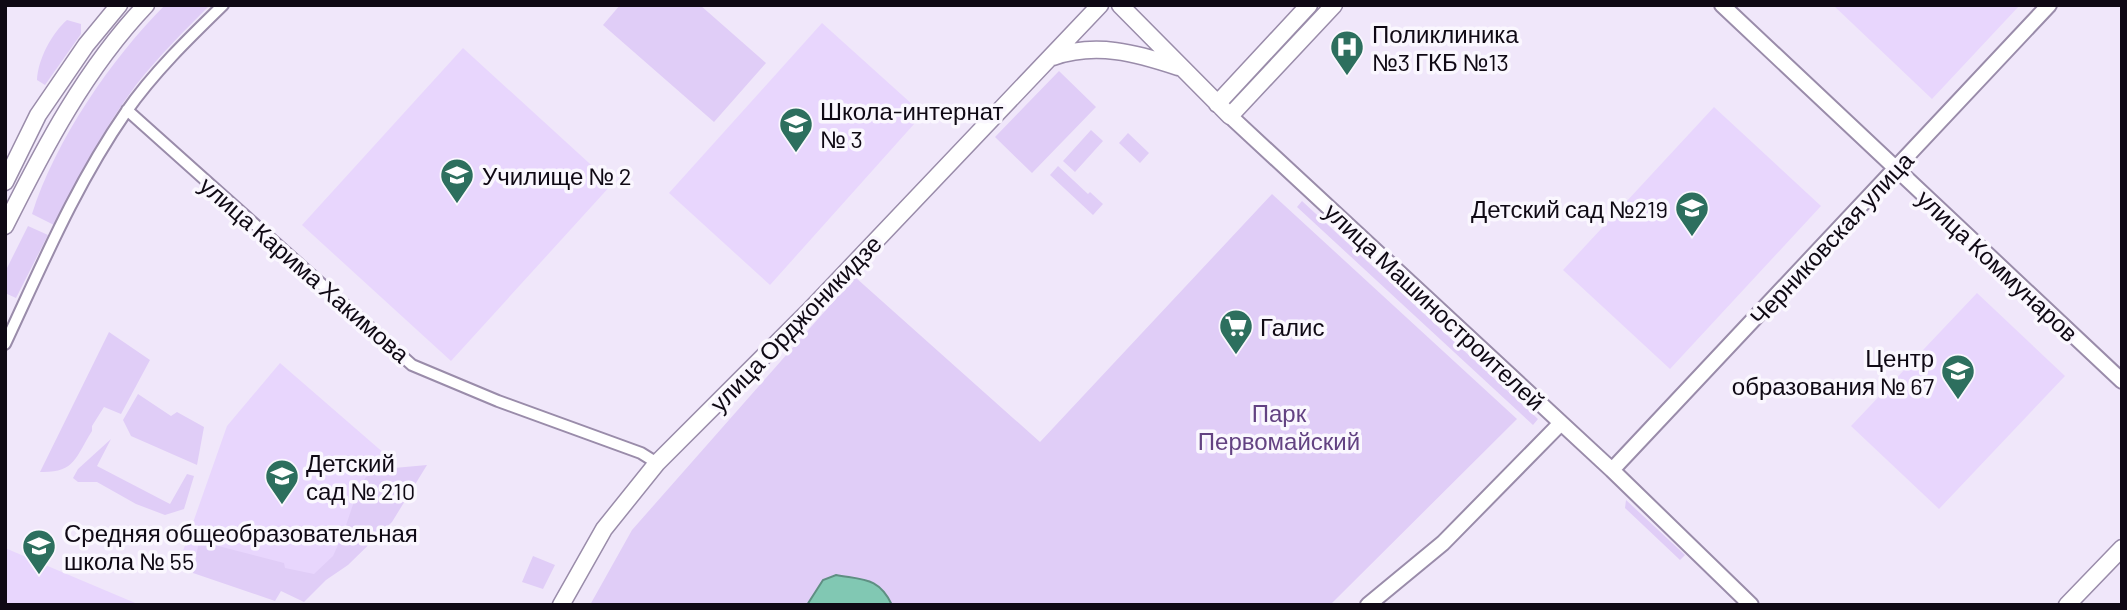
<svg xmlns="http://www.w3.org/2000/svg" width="2127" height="610" font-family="Barlow,sans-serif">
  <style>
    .built { fill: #e8d6fd }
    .green { fill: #e0cdf7 }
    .water { fill: #81c8b3; stroke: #5f8f83; stroke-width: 2 }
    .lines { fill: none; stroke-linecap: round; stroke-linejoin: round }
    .minor-casing { stroke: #9a8caa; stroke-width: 14 }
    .tertiary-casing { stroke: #9a8caa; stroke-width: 18 }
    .secondary-casing { stroke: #9a8caa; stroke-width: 19 }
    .minor { stroke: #fff; stroke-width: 10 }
    .tertiary { stroke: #fff; stroke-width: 14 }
    .secondary { stroke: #fff; stroke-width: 16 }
    .labels { text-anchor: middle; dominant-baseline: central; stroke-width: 7; stroke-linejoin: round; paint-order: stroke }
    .poi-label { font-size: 24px; fill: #0f0914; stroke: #faf7fe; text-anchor: start }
    .street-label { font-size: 24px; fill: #0f0914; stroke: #faf7fe }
    .park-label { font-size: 24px; fill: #634282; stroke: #faf7fe }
  </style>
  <rect width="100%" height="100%" fill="#f0e7fa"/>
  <!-- built -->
  <path class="built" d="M 1833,5 L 2020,5 L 1932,99 Z
    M 822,23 L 923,114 L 770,285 L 669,193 Z
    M 463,48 L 612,184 L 451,361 L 302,225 Z
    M 1714,107 L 1821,206 L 1670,369 L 1563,270 Z
    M 1977,293 L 2065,376 L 1939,509 L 1851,426 Z
    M 280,363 L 393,461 L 316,589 L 183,551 L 227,426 Z
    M 5,548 L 140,605 L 5,605 Z"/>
  <!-- green -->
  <path class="green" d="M 165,5 L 210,5 C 184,31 159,56 136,85 C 103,129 79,177 54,225 L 32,214 C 55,141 111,59 165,5 Z
    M 620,5 L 700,5 L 766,63 L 714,122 L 603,25 Z
    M 67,20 L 81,24 L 81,34 L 45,85 L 37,80 C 38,59 52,33 67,20 Z
    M 1059,71 L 1096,107 L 1032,173 L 995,137 Z
    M 1091,130 L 1103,141 L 1075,172 L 1063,161 Z
    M 1128,133 L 1149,153 L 1140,163 L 1119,143 Z
    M 1058,166 L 1088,194 L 1090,192 L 1103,204 L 1093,215 L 1050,175 Z
    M 1272,194 L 1517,419 L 1330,605 L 590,605 L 632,530 L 855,277 L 1040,442 Z
    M 1302,201 L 1538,419 L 1533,425 L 1297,207 Z
    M 28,226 L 48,235 L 16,298 L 5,293 L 5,272 Z
    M 109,332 L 150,360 L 121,414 L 104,407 L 92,426 L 92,431 C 75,458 75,473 40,472 Z
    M 138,394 L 171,416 L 177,412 L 204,427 L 197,465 L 131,436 L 123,420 Z
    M 111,439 L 97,466 L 170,504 L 187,474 L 194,476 L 184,509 L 165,515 L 136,504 L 97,482 L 78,482 L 73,478 L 78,469 Z
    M 427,465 L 392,522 L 348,565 L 326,580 L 304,602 L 281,591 L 275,601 L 193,573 L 199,541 L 284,563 L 285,568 L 314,574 L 333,556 L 343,534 L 358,490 L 366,477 L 383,469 Z
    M 1626,500 L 1685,555 L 1680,560 L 1625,508 Z
    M 533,556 L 555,565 L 543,589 L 522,582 Z"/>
  <!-- water -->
  <path class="water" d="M 836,575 C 863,580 879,577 892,605 L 807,605 L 823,580 Z"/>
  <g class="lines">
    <!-- minor casing -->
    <g class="minor-casing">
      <path id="minor" d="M 127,110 L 412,365 L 498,401 L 641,453 L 657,463
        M 5,344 C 42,265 76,184 126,112 C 153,73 189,38 223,5"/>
    </g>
    <!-- tertiary casing -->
    <g class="tertiary-casing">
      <path id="tertiary" d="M 1722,5 L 2122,381
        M 1230,116 L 1612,470 L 1751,605
        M 1612,470 L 2049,5
        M 1368,605 L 1443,543 L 1560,424"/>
    </g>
    <!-- secondary casing -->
    <g class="secondary-casing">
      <path id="secondary" d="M 1120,5 L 1230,116 L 1334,5
        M 1053,57 C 1096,42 1136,53 1178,67
        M 1217,104 L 1309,5
        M 5,182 L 38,115 L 86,45 L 119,5
        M 5,226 C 44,148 85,69 146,5
        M 561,605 L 604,529 L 657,463 L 809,311 L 1100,5
        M 2067,605 L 2122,548"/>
    </g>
    <!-- minor -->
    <use href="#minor" class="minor"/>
    <!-- tertiary -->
    <use href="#tertiary" class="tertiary"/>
    <!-- secondary -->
    <use href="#secondary" class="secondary"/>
  </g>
  <!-- icons -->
  <defs>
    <g id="hospital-pin" transform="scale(1.75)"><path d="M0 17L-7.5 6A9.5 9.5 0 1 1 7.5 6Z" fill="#2d6f5e" stroke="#faf7fe"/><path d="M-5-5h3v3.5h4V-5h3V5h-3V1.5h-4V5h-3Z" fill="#fff"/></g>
    <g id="school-pin" transform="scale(1.75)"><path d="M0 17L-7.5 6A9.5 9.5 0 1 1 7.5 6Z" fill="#2d6f5e" stroke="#faf7fe"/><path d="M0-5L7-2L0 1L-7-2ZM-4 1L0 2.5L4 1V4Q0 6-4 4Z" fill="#fff"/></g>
    <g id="university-pin" transform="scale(1.75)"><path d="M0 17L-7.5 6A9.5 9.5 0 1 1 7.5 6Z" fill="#2d6f5e" stroke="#faf7fe"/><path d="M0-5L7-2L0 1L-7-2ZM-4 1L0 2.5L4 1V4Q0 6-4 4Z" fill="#fff"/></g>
    <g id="supermarket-pin" transform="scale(1.75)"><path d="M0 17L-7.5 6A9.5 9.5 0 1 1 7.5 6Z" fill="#2d6f5e" stroke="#faf7fe"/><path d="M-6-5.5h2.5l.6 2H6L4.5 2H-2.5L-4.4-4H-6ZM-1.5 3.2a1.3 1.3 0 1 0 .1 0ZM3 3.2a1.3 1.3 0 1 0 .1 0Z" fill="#fff"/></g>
  </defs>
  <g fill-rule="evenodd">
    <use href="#hospital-pin" x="1347" y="47"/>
    <use href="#school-pin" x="796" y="124"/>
    <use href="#university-pin" x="457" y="175"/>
    <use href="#school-pin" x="1692" y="208"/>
    <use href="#supermarket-pin" x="1236" y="326"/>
    <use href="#school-pin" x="1958" y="371"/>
    <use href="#school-pin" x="282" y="476"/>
    <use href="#school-pin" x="39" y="546"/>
  </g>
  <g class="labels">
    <!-- poi labels -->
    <g class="poi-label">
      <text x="1372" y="33">Поликлиника<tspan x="1372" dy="28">№3 ГКБ №13</tspan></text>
      <text x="820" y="110">Школа-интернат<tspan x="820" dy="28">№ 3</tspan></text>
      <text x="482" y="175">Училище № 2</text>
      <text x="1668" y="208" text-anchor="end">Детский сад №219</text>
      <text x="1260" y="326">Галис</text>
      <text x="1934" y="357" text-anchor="end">Центр<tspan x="1934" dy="28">образования № 67</tspan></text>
      <text x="306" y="462">Детский<tspan x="306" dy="28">сад № 210</tspan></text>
      <text x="64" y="532">Средняя общеобразовательная<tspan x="64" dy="28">школа № 55</tspan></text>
    </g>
    <!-- street labels -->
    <g class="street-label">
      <text transform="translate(1831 238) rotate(-47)">Черниковская улица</text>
      <text transform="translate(1998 265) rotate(43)">улица Коммунаров</text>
      <text transform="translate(305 269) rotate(41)">улица Карима Хакимова</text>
      <text transform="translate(1435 306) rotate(43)">улица Машиностроителей</text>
      <text transform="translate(795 323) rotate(-46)">улица Орджоникидзе</text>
    </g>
    <!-- park labels -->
    <g class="park-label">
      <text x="1279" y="412">Парк<tspan x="1279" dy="28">Первомайский</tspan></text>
    </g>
  </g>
  <!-- border -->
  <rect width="2127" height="610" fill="none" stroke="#0f0914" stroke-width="14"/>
</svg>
